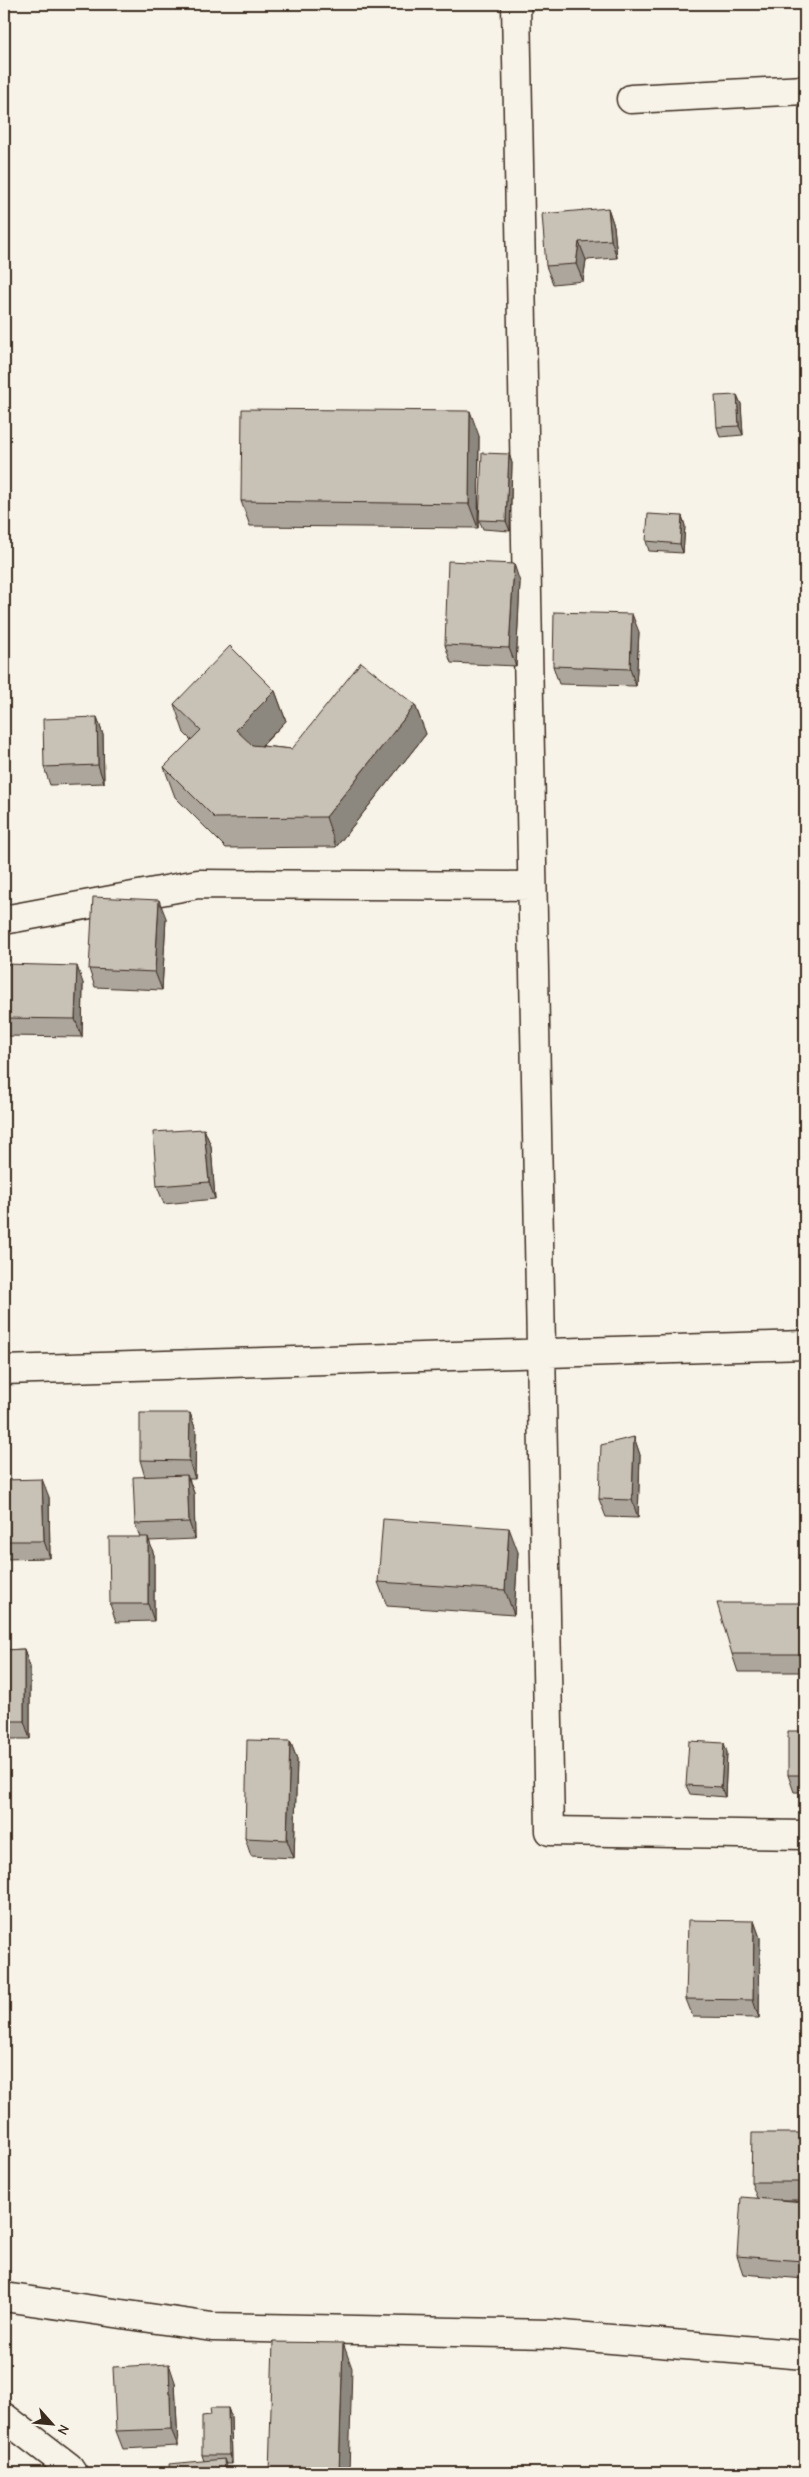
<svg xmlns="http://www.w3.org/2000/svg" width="809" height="2477" font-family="'Comic Neue',sans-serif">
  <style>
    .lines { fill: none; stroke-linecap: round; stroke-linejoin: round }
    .minor-casing { stroke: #3b2a1e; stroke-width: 31 }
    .minor { stroke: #f7f3e8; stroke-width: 28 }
    .wall { fill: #aca69d; stroke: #3b2a1e }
    .shaded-wall { fill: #8c877f; stroke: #3b2a1e }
    .building { fill: #c8c1b6; stroke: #3b2a1e }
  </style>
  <rect width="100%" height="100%" fill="#f7f3e8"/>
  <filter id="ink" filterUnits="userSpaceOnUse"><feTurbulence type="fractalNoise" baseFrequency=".02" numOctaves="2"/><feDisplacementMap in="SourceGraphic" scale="10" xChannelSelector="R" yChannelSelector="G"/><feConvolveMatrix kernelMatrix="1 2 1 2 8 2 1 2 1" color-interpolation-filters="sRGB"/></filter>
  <g filter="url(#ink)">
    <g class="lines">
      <!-- minor casing -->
      <g class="minor-casing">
        <path id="minor" d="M 516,4 L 550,1831 L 805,1835
          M 631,99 L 805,90
          M 4,920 L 198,884 L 532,886
          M 4,1370 L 805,1345
          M 4,2297 L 212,2327 L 551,2334 L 805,2355
          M 4,2417 L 69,2467 L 73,2473"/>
      </g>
      <!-- minor -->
      <use href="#minor" class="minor"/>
    </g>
    <!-- wall -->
    <path class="wall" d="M 608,208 L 614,226 L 617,258 L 586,260 L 583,281 L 553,284 L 546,266 Z
      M 737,395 L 741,404 L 743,435 L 720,437 L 717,427 Z
      M 479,436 L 478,528 L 250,526 L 241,501 Z
      M 509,454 L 512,463 L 510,531 L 483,529 L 479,520 Z
      M 682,516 L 685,526 L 683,553 L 649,551 L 646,541 Z
      M 520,582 L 516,666 L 451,663 L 445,645 Z
      M 639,632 L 636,686 L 559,684 L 553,666 Z
      M 275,691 L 286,721 L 262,746 L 292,749 L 415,705 L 426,734 L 336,847 L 226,848 L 175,797 L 164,767 L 191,740 L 184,733 L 174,704 Z
      M 97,717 L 103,735 L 104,783 L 50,785 L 44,767 Z
      M 166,918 L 162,990 L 95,987 L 89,969 Z
      M 4,964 L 83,983 L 82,1037 L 5,1036 L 4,1034 Z
      M 204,1129 L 211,1146 L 215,1199 L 164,1204 L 157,1186 Z
      M 190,1413 L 196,1431 L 195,1479 L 189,1479 L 194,1493 L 195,1539 L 149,1541 L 154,1555 L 154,1621 L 116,1622 L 110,1604 L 140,1537 L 135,1524 L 145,1477 L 140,1460 Z
      M 634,1437 L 640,1455 L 638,1518 L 606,1517 L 599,1499 Z
      M 4,1480 L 49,1497 L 50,1558 L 4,1559 Z
      M 518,1552 L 514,1615 L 387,1606 L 378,1582 Z
      M 805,1603 L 805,1672 L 738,1672 L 732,1654 Z
      M 24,1649 L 30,1667 L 30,1739 L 4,1739 L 4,1650 Z
      M 805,1731 L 805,1792 L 794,1792 L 788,1775 Z
      M 290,1741 L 297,1759 L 294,1858 L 251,1856 L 245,1838 Z
      M 727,1752 L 725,1797 L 690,1794 L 686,1785 Z
      M 754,1921 L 760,1938 L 759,2018 L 693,2017 L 686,1999 Z
      M 805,2133 L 805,2200 L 780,2200 L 805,2202 L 805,2279 L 743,2274 L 737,2256 L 757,2198 L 751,2182 Z
      M 175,2382 L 178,2446 L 123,2449 L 116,2431 Z
      M 228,2408 L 231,2417 L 232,2464 L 226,2464 L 204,2461 L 202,2455 L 211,2415 Z"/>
    <!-- shaded-wall -->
    <path class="shaded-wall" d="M 608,208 L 614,226 L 617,258 L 611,240 Z
      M 579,242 L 586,260 L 583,281 L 576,264 Z
      M 737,395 L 741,404 L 743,435 L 739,426 Z
      M 470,411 L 479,436 L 478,528 L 469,504 Z
      M 509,454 L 512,463 L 510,531 L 506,521 Z
      M 682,516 L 685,526 L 683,553 L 680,544 Z
      M 514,564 L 520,582 L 516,666 L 509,648 Z
      M 632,614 L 639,632 L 636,686 L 630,669 Z
      M 275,691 L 286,721 L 247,760 L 236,730 Z
      M 415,705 L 426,734 L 336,847 L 326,817 Z
      M 97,717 L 103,735 L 104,783 L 98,765 Z
      M 159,900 L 166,918 L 162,990 L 155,972 Z
      M 77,966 L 83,983 L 82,1037 L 75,1019 Z
      M 204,1129 L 211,1146 L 215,1199 L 209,1182 Z
      M 190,1413 L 196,1431 L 195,1479 L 189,1461 Z
      M 634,1437 L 640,1455 L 638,1518 L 632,1500 Z
      M 187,1475 L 194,1493 L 195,1539 L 189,1522 Z
      M 42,1479 L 49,1497 L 50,1558 L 44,1541 Z
      M 509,1528 L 518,1552 L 514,1615 L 505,1590 Z
      M 148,1537 L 154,1555 L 154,1621 L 148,1604 Z
      M 24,1649 L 30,1667 L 30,1739 L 24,1721 Z
      M 290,1741 L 297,1759 L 294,1858 L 287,1840 Z
      M 724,1743 L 727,1752 L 725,1797 L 721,1787 Z
      M 754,1921 L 760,1938 L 759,2018 L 753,2000 Z
      M 805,2233 L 805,2267 L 803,2261 Z
      M 343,2343 L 352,2368 L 349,2473 L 339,2473 Z
      M 169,2364 L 175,2382 L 178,2446 L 171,2429 Z
      M 228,2408 L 231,2417 L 232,2464 L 229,2455 Z
      M 224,2459 L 229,2473 L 225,2473 Z"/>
    <!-- building -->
    <path class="building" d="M 608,208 L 611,240 L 579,242 L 576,264 L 546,266 L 542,214 Z
      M 737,395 L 739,426 L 717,427 L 715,396 Z
      M 242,409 L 470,411 L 469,504 L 241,501 Z
      M 482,453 L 509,454 L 506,521 L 479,520 Z
      M 648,514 L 682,516 L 680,544 L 646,541 Z
      M 448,561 L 514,564 L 509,648 L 445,645 Z
      M 554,612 L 632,614 L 630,669 L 553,666 Z
      M 230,646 L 275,691 L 236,730 L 252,745 L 292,749 L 361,662 L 415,705 L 326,817 L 215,818 L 164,767 L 201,730 L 174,704 Z
      M 97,717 L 98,765 L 44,767 L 43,719 Z
      M 93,897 L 159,900 L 155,972 L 89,969 Z
      M 4,964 L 77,966 L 75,1019 L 4,1018 Z
      M 204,1129 L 209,1182 L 157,1186 L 153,1132 Z
      M 140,1413 L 190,1413 L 189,1461 L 140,1460 Z
      M 634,1437 L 632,1500 L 599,1499 L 601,1445 Z
      M 187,1475 L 189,1522 L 135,1524 L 133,1477 Z
      M 42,1479 L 44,1541 L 4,1541 L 4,1480 Z
      M 383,1519 L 509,1528 L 505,1590 L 378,1582 Z
      M 109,1537 L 148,1537 L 148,1604 L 110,1604 Z
      M 717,1603 L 805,1603 L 805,1654 L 732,1654 Z
      M 24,1649 L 24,1721 L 4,1721 L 4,1650 Z
      M 788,1731 L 805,1731 L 805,1775 L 788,1775 Z
      M 247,1740 L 290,1741 L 287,1840 L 245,1838 Z
      M 689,1741 L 724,1743 L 721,1787 L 686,1785 Z
      M 688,1920 L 754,1921 L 753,2000 L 686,1999 Z
      M 752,2133 L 805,2133 L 805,2182 L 751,2182 Z
      M 741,2197 L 805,2202 L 805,2233 L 803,2261 L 737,2256 Z
      M 273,2342 L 343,2343 L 339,2473 L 269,2473 Z
      M 169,2364 L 171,2429 L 116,2431 L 113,2367 Z
      M 210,2408 L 228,2408 L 229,2455 L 202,2455 L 202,2416 L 211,2415 Z
      M 224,2459 L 225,2473 L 170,2473 L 169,2464 Z"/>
  </g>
  <!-- margin -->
  <rect width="809" height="2477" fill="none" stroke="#f7f3e8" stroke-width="20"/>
  <rect x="10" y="10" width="789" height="2457" fill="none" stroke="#3b2a1e" stroke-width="2" filter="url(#ink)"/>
  <!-- north arrow -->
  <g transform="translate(52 2424) rotate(117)" stroke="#f7f3e8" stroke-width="4" paint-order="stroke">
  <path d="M0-4L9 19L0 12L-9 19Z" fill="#3b2a1e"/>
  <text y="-8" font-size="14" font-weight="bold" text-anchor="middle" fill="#3b2a1e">N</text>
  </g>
</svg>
